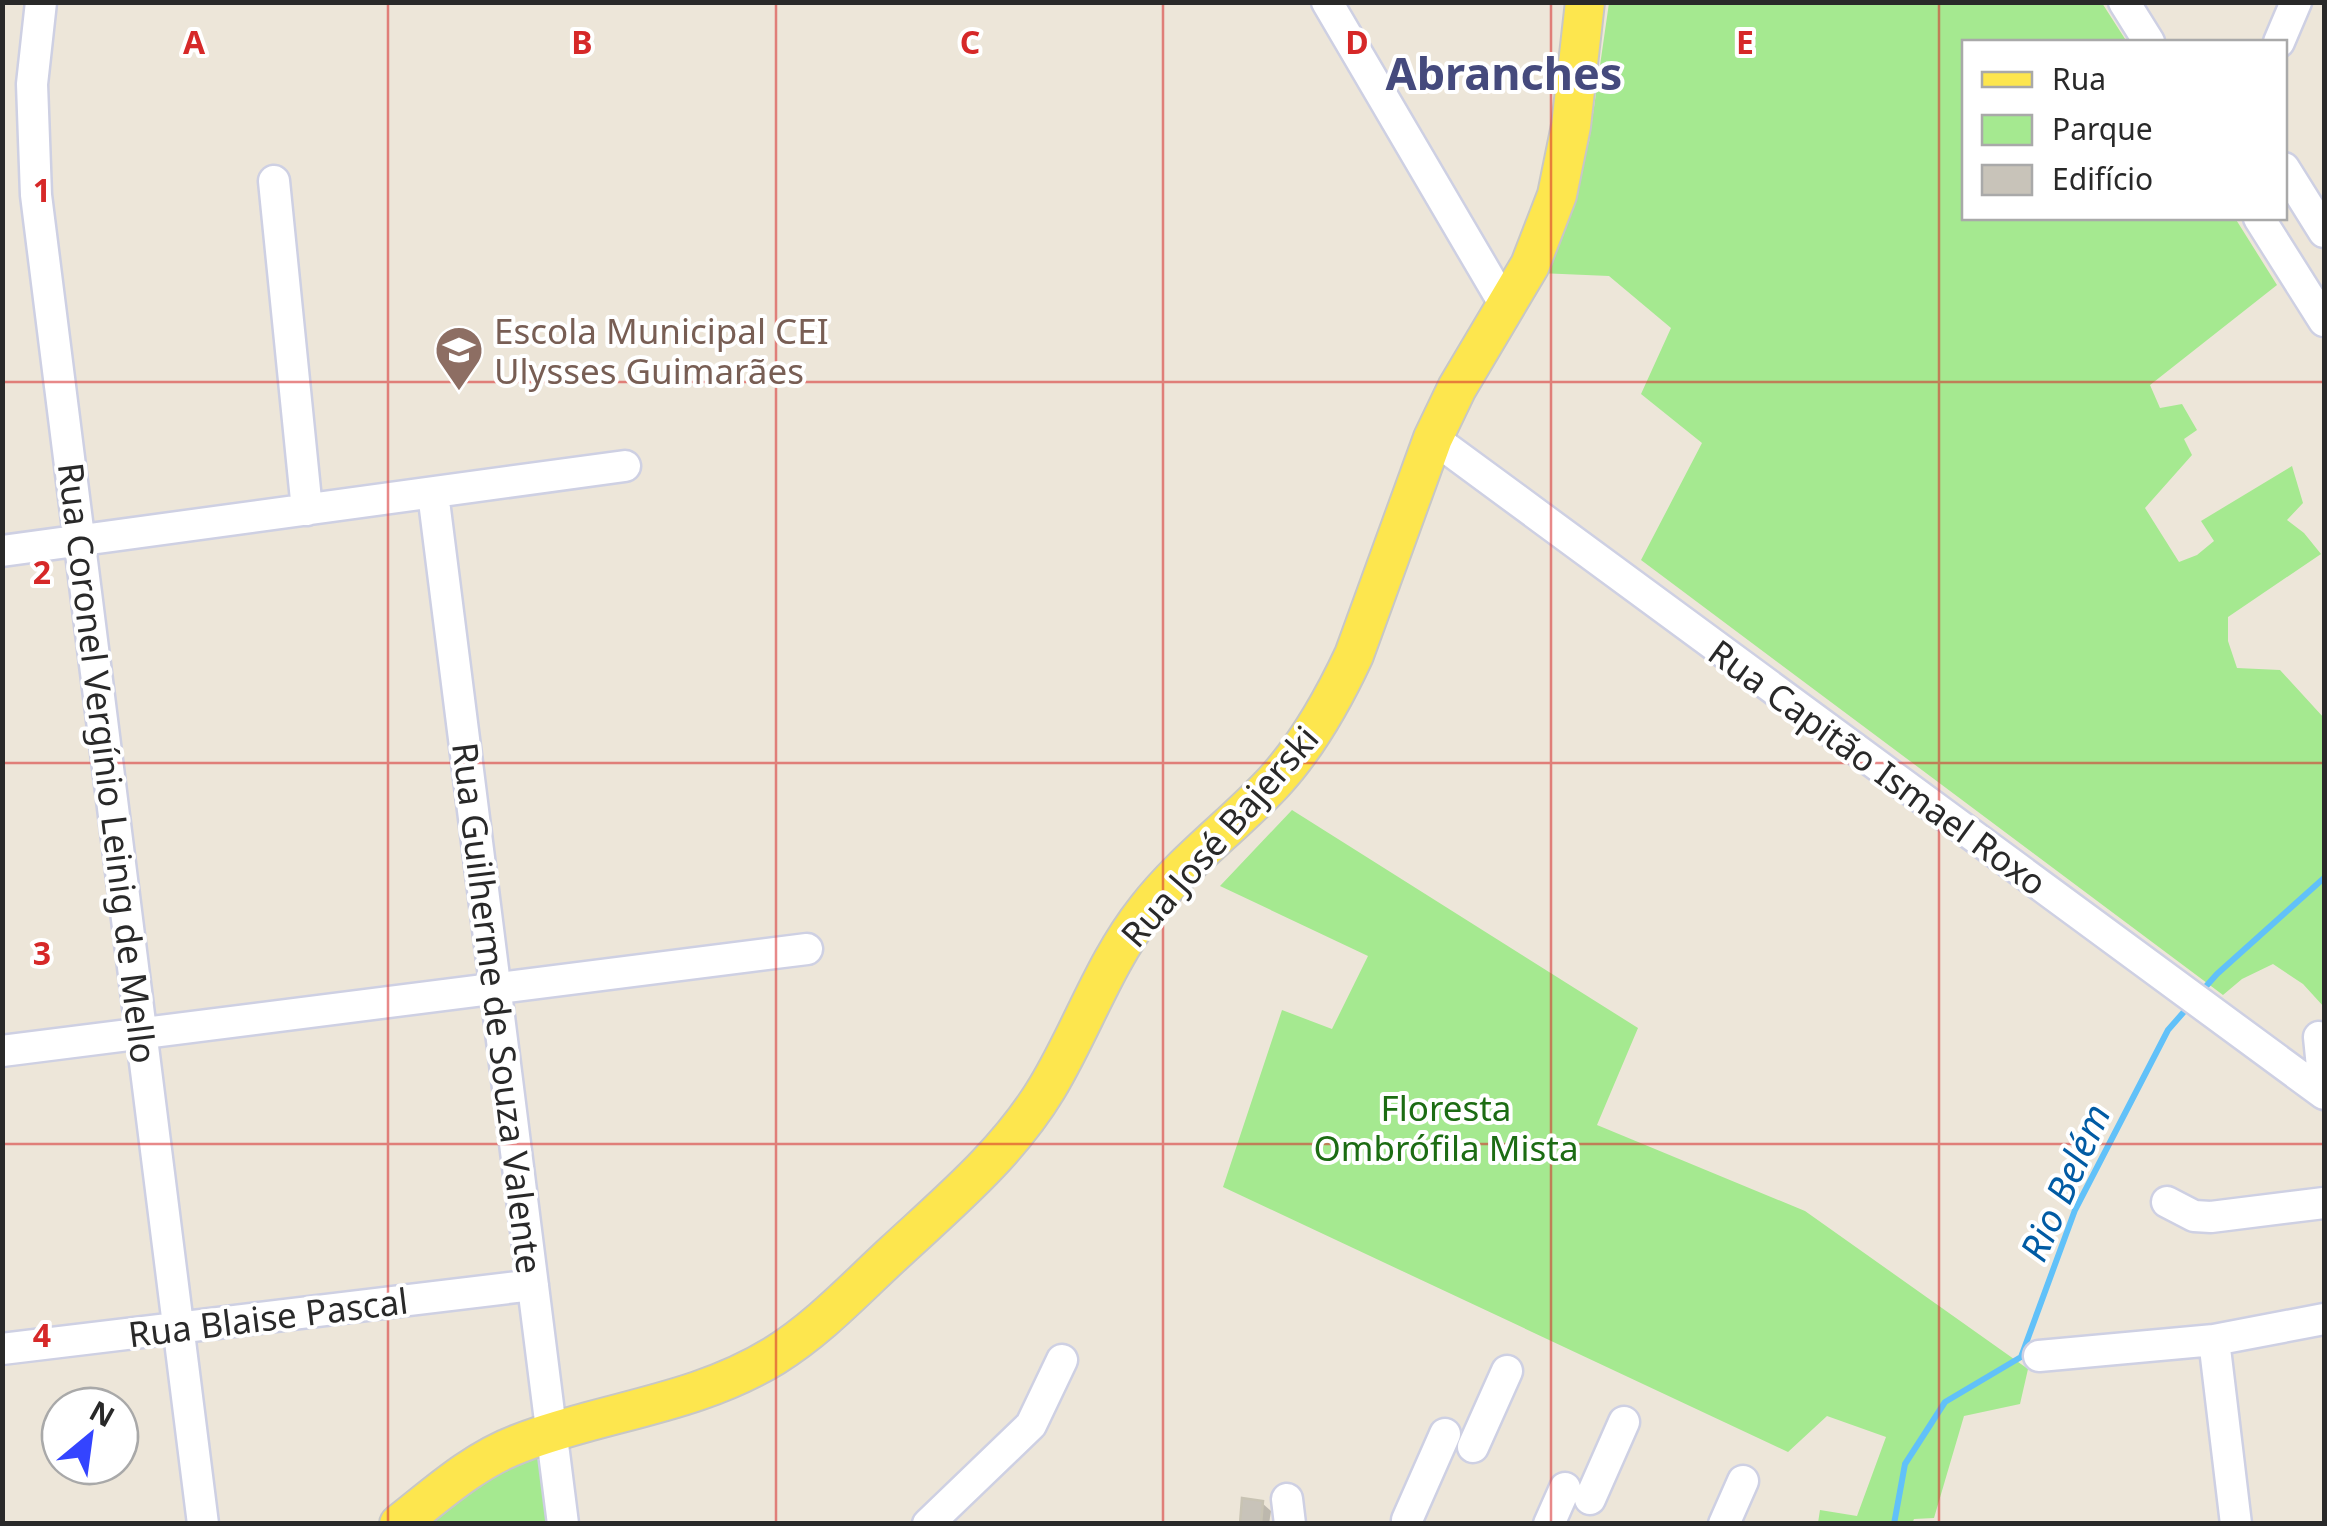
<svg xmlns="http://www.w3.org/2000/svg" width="2327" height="1526" font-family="'Noto Sans',sans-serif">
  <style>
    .green { fill: #a5e990 }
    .shadow { fill: #0003 }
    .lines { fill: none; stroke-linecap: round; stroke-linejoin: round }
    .stream { stroke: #61c1f9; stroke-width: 6 }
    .building { fill: #c8c3b9; stroke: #c8c3b3; stroke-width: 2.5 }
    .minor-casing { stroke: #ced0e3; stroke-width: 35 }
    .major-casing { stroke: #c7c7c7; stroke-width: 42 }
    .minor { stroke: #fff; stroke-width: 30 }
    .major { stroke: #fde64e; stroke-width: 38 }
    .grid { fill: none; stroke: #d62828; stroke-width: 2.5; stroke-opacity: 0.55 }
    .labels { text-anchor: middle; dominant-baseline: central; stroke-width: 8; stroke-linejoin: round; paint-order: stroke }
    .education-label { font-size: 35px; fill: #785e54; stroke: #fff; text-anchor: start }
    .street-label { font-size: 35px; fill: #292929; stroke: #fff }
    .park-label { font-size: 35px; fill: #1c6c13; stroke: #fff }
    .water-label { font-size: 38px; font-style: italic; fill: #015ba4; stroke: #fff }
    .district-label { font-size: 45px; font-weight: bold; fill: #454a7d; stroke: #fff }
    .grid-label { font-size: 32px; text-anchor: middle; font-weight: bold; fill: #d62828; stroke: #fff; stroke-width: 8; stroke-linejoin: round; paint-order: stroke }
  </style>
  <rect width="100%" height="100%" fill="#ede6d9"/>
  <!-- green -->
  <path class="green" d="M 1609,3 L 2102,3 L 2127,42 L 1964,42 L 1964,218 L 2235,218 L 2277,285 L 2150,385 L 2160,408 L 2182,404 L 2197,430 L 2184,439 L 2192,455 L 2145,508 L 2179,562 L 2197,555 L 2214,541 L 2201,521 L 2292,466 L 2303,503 L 2287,520 L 2304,533 L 2321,554 L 2228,617 L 2228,641 L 2237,668 L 2280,670 L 2324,718 L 2324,1007 L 2303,984 L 2273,964 L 2242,979 L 2223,995 L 1641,560 L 1702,443 L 1641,394 L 1671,328 L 1609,276 L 1539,273 L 1589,142 Z
    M 1292,810 L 1638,1028 L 1597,1125 L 1805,1211 L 2028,1369 L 2020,1404 L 1964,1416 L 1934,1518 L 1914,1519 L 1912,1524 L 1818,1523 L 1820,1510 L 1857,1516 L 1886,1437 L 1827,1416 L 1788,1452 L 1223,1187 L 1282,1010 L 1332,1029 L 1368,956 L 1220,886 Z
    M 545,1444 L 555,1523 L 414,1524 Z"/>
  <!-- shadow -->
  <path class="shadow" d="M 1262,1503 L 1271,1511 L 1269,1524 L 1242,1524 Z"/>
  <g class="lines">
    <!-- stream -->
    <path class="stream" d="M 2200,993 L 2217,974 L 2324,878
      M 1894,1524 L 1905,1464 L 1945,1402 L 2021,1357 L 2075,1210 L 2168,1030 L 2189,1006"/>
  </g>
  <!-- building -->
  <path class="building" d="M 1242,1498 L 1263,1501 L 1261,1524 L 1240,1524 Z"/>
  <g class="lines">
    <!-- minor casing -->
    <g class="minor-casing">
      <path id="minor" d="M 41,2 L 32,84 L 36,195 L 203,1524
        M 1327,2 L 1506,307
        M 2124,2 L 2149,42
        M 2279,42 L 2296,2
        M 2284,168 L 2324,232
        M 274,181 L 307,510
        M 2259,218 L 2324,321
        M 1433,438 L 2324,1094
        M 433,493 L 563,1524
        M 2,551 L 625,466
        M 2319,1037 L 2324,1087
        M 2,1051 L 807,949
        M 2167,1202 L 2194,1216 L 2211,1217 L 2324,1203
        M 2214,1340 L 2236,1524
        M 2,1349 L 533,1285
        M 2039,1356 L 2214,1340 L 2324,1319
        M 1473,1447 L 1507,1371
        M 1287,1499 L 1290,1524
        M 1590,1499 L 1624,1422
        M 1407,1520 L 1445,1434
        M 928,1524 L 1031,1425 L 1062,1360
        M 1549,1524 L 1565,1488
        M 1724,1524 L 1743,1481"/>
    </g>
    <!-- major casing -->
    <g class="major-casing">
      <path id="major" d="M 399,1524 C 436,1495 473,1461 518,1444 C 603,1411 694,1405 774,1356 C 819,1328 855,1289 894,1253 C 949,1202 1008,1153 1047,1088 C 1082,1030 1104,963 1146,910 C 1183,862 1233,826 1274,782 C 1308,745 1333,700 1354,655 L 1433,438 L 1457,388 L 1530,265 L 1557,195 L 1571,126 L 1585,2"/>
    </g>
    <!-- minor -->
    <use href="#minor" class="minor"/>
    <!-- major -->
    <use href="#major" class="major"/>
  </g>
  <!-- grid -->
  <path class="grid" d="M 388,2 L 388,1524M 776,2 L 776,1524M 1163,2 L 1163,1524M 1551,2 L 1551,1524M 1939,2 L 1939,1524M 2,382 L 2324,382M 2,763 L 2324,763M 2,1144 L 2324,1144"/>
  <!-- icons -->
  <defs>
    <g id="school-pin" transform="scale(2.5)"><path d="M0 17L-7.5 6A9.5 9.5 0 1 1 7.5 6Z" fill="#8d6e63" stroke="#fff"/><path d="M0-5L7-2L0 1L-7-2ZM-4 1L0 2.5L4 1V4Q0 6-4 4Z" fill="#fff"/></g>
  </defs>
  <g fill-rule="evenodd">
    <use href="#school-pin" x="459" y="350"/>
  </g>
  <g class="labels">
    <!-- education labels -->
    <g class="education-label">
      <text x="494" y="330">Escola Municipal CEI<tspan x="494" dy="40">Ulysses Guimarães</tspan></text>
    </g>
    <!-- street labels -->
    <g class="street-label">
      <text transform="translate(108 763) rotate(83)">Rua Coronel Vergínio Leinig de Mello</text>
      <text transform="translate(1878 767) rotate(36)">Rua Capitão Ismael Roxo</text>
      <text transform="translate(1219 836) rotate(-49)">Rua José Bajerski</text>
      <text transform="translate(498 1008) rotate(83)">Rua Guilherme de Souza Valente</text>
      <text transform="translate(268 1317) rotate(-7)">Rua Blaise Pascal</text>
    </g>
    <!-- park labels -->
    <g class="park-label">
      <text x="1446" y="1107">Floresta<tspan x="1446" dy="40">Ombrófila Mista</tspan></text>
    </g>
    <!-- water labels -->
    <g class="water-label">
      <text transform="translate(2064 1182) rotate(-66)">Rio Belém</text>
    </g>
    <!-- district labels -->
    <g class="district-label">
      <text x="1504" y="72">Abranches</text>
    </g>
  </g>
  <g class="grid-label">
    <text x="194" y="54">A</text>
    <text x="582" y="54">B</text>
    <text x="970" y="54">C</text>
    <text x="1357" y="54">D</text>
    <text x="1745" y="54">E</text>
    <text x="42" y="202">1</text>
    <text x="42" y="584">2</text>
    <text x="42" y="965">3</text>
    <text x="42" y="1347">4</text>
  </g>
  <!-- border -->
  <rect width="2327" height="1526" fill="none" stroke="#292929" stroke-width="10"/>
  <!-- legend -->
  <rect x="1962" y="40" width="325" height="180" fill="#ffffff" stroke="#a9a9a9" stroke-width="2.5"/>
  <rect x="1982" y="72" width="50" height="15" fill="#fde64e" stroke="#a9a9a9" stroke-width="2.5"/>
  <text x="2052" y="90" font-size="30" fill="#292929">Rua</text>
  <rect x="1982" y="115" width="50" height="30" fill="#a5e990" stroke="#a9a9a9" stroke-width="2.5"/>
  <text x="2052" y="140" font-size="30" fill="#292929">Parque</text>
  <rect x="1982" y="165" width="50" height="30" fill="#c8c3b9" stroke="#a9a9a9" stroke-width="2.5"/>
  <text x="2052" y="190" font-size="30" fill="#292929">Edifício</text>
  <!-- north arrow -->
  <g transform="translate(90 1436) rotate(29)"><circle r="48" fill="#ffffff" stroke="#a9a9a9" stroke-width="2.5"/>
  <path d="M0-8L18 38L0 25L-18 38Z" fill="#3444ff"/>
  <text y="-15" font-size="28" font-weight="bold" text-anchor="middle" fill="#292929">N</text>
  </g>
</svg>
